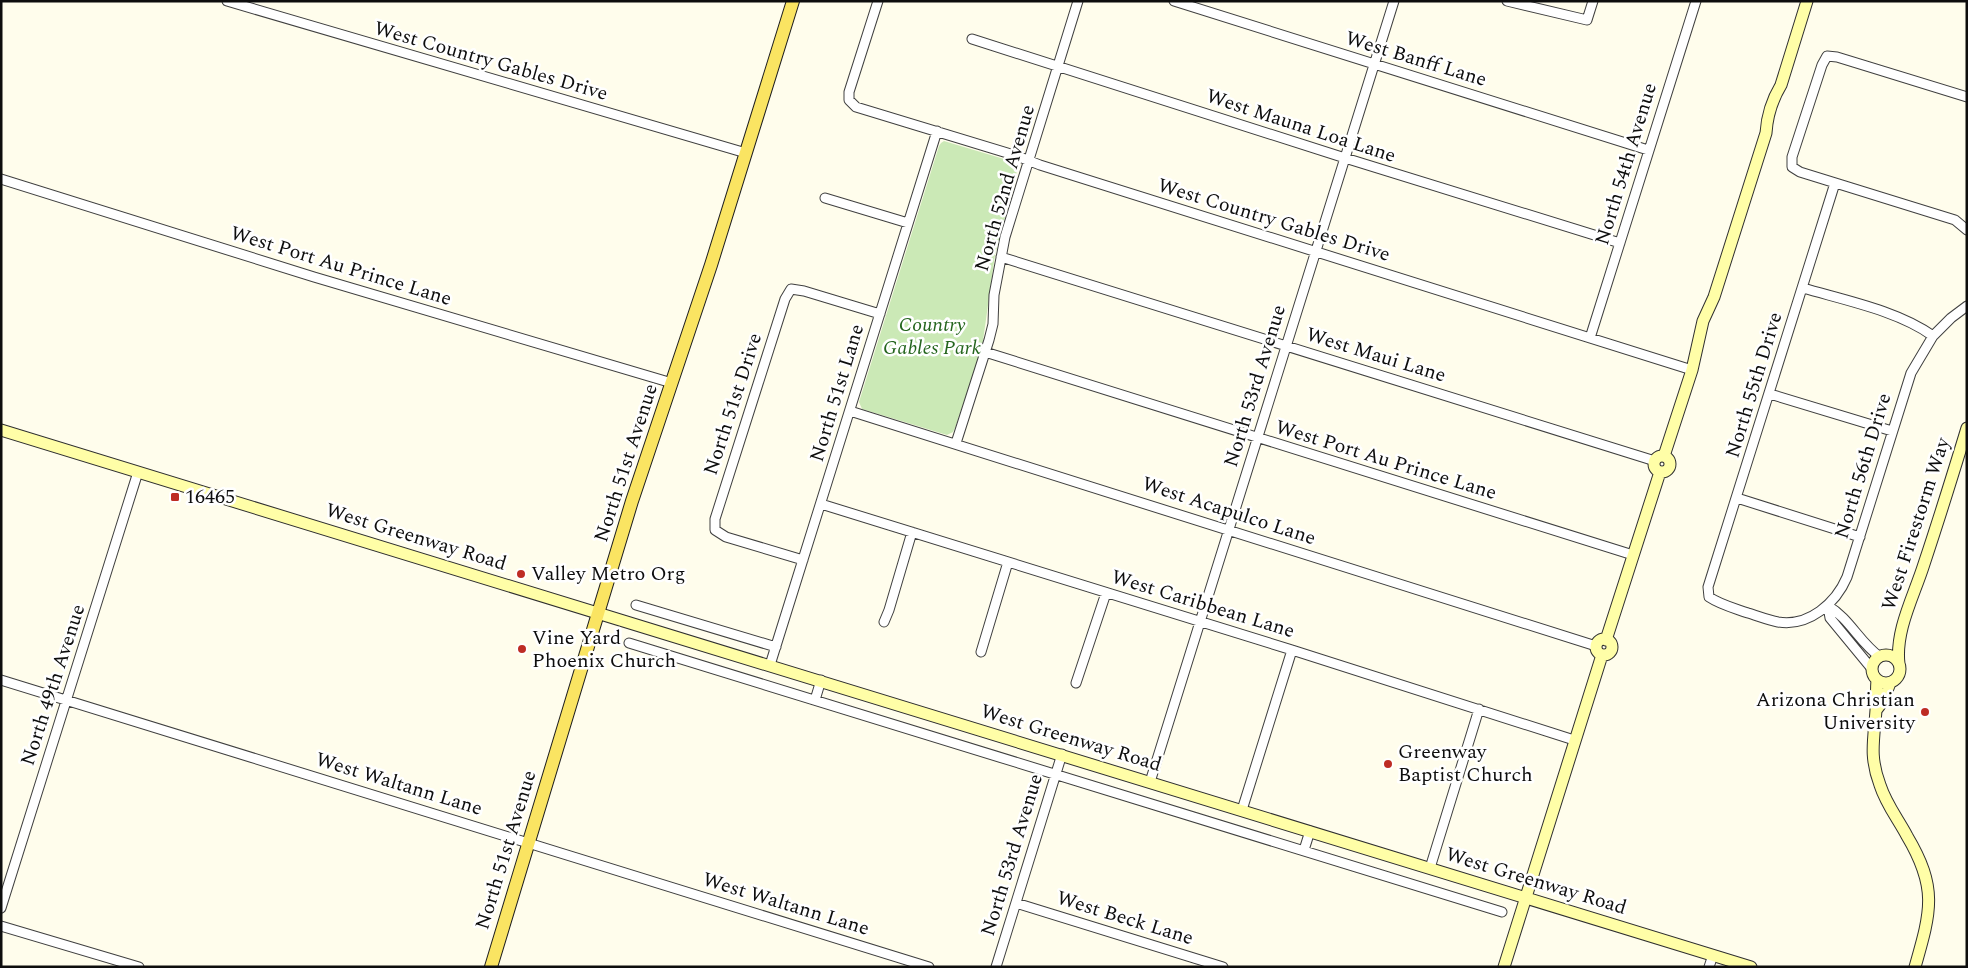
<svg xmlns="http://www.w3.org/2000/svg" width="1968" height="968" font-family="Spectral,serif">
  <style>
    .green { fill: #cbe9b6 }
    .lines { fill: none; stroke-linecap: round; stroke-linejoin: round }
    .street-casing { stroke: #404040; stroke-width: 11 }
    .secondary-casing { stroke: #2f2f2f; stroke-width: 13 }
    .primary-casing { stroke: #1e1e1e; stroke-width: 14 }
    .street { stroke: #fff; stroke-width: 9 }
    .secondary { stroke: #fffea7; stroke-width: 11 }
    .primary { stroke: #fae462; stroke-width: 12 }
    .poi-dot { fill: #be2c24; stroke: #fff; stroke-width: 2 }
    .labels { text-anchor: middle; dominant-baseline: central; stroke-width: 5; stroke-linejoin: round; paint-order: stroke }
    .street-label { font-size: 20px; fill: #0d0d0d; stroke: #fff }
    .park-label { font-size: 20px; font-style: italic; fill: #24651d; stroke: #fff }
    .poi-label { font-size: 20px; fill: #0d0d0d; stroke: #fff; text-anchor: start }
  </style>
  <rect width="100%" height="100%" fill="#fffdec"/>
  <!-- green -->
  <path class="green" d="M 944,141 L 1014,162 L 1018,167 L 995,255 L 982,348 L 955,428 L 953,432 L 947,435 L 862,409 L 859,402 L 939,146 L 941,143 Z"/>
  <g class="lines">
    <!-- street casing -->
    <g class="street-casing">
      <path id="street" d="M 227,1 L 746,153
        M 878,1 L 849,92 L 849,100 L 856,107 L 1017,156 L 1040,165 L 1692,370
        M 1174,1 L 1648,150
        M 1507,1 L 1587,20 L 1593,1
        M 972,39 L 1345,158 L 1620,243
        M 1967,97 L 1837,57 L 1827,56 L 1822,65 L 1792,157 L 1792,167 L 1800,172 L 1955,220 L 1967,230
        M 1,179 L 314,277 L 672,383
        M 1835,183 L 1708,587 L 1709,597 C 1721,605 1734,608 1748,613 C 1758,616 1768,620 1778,622 C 1809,627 1836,603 1847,577 L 1911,373 L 1933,336 L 1951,318 L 1967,306
        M 825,198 L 908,223
        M 1001,257 L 1655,461
        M 1803,288 C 1844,300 1899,311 1933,336
        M 1590,338 L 1696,1
        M 985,352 L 1633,555
        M 1770,394 L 1892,431
        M 850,411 L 1596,646
        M 956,443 L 989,340 L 993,324 L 994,295 L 1005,237 L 1078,1
        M 1737,498 L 1860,537
        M 821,504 L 1292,650 L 1574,740
        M 803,560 L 726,537 L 715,530 L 715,519 L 785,299 L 791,289 L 804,291 L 880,314
        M 636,605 L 776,647
        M 1828,606 L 1830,618 L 1872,669
        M 1828,606 C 1849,618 1860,643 1880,657
        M 884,622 L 889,610 L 912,532
        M 629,643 L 1502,912
        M 981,652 L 1008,562
        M 770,665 L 937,131
        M 1,680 L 929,967
        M 1076,683 L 1106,593
        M 815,700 L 821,680
        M 1150,782 L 1394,1
        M 1242,810 L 1292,650
        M 1304,850 L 1310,831
        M 1430,868 L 1479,709
        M 1016,903 L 1223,967
        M 1,908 L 138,472
        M 1,926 L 139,967
        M 996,967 L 1062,754
        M 1709,967 L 1713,955"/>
    </g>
    <!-- secondary casing -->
    <g class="secondary-casing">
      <path id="secondary" d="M 1,430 L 1751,967
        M 1664,456 L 1692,370 L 1703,321 L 1714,297 L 1766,133 C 1767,116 1772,100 1781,85 L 1807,1
        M1654 464a8 8 0 1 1 16 0a8 8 0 1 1-16 0Z
        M1596 647a8 8 0 1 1 16 0a8 8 0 1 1-16 0Z
        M 1606,640 L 1660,472
        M1872 669a14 14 0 1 1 28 0a14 14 0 1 1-28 0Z
        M 1899,664 C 1895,630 1914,596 1924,564 C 1939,519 1953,474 1967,428
        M 1877,680 C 1876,690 1877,700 1876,710 C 1874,740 1869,756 1880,785 C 1886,804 1898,819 1907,836 C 1938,888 1931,911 1915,967
        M 1877,709 L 1883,701 L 1890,683
        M 1504,967 L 1602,655"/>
    </g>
    <!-- primary casing -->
    <g class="primary-casing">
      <path id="primary" d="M 491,967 L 632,501 L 711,265 L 793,1"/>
    </g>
    <!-- street -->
    <use href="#street" class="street"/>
    <!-- secondary -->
    <use href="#secondary" class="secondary"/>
    <!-- primary -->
    <use href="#primary" class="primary"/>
  </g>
  <!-- markers -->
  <g class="poi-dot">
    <rect x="170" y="492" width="10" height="10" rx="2.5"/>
    <circle cx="521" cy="574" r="5"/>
    <circle cx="522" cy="649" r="5"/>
    <circle cx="1925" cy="712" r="5"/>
    <circle cx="1388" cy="764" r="5"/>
  </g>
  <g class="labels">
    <!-- street labels -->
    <g class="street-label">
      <text transform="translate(1416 59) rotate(17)">West Banff Lane</text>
      <text transform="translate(491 61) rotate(16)">West Country Gables Drive</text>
      <text transform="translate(1301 126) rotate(18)">West Mauna Loa Lane</text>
      <text transform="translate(1626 164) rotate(-73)">North 54th Avenue</text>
      <text transform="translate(1005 188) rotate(-74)">North 52nd Avenue</text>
      <text transform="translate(1274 220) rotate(17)">West Country Gables Drive</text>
      <text transform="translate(341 266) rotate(17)">West Port Au Prince Lane</text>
      <text transform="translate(1376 355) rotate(17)">West Maui Lane</text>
      <text transform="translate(1754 385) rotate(-73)">North 55th Drive</text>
      <text transform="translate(1255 386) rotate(-73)">North 53rd Avenue</text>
      <text transform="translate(837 393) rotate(-73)">North 51st Lane</text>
      <text transform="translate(733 404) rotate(-72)">North 51st Drive</text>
      <text transform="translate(1386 460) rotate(17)">West Port Au Prince Lane</text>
      <text transform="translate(626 463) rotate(-72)">North 51st Avenue</text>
      <text transform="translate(1863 466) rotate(-73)">North 56th Drive</text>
      <text transform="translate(1229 511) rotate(18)">West Acapulco Lane</text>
      <text transform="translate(1916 524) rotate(-72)">West Firestorm Way</text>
      <text transform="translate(416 537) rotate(17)">West Greenway Road</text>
      <text transform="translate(1203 604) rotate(17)">West Caribbean Lane</text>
      <text transform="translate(53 685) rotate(-72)">North 49th Avenue</text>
      <text transform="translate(1071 738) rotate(17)">West Greenway Road</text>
      <text transform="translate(399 784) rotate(17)">West Waltann Lane</text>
      <text transform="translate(506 850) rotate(-73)">North 51st Avenue</text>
      <text transform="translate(1012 855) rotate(-73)">North 53rd Avenue</text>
      <text transform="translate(1536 881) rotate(17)">West Greenway Road</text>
      <text transform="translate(786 904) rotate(17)">West Waltann Lane</text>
      <text transform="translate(1125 918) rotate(17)">West Beck Lane</text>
    </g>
    <!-- park labels -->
    <g class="park-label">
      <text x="932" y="325">Country<tspan x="932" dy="23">Gables Park</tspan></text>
    </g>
    <!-- poi labels -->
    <g class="poi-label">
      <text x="185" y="497">16465</text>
      <text x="531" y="574">Valley Metro Org</text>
      <text x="532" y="638">Vine Yard<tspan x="532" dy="23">Phoenix Church</tspan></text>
      <text x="1915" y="700" text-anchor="end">Arizona Christian<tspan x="1915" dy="23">University</tspan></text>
      <text x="1398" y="752">Greenway<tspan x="1398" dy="23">Baptist Church</tspan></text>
    </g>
  </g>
  <!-- border -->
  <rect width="1968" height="968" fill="none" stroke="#0d0d0d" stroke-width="5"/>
</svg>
